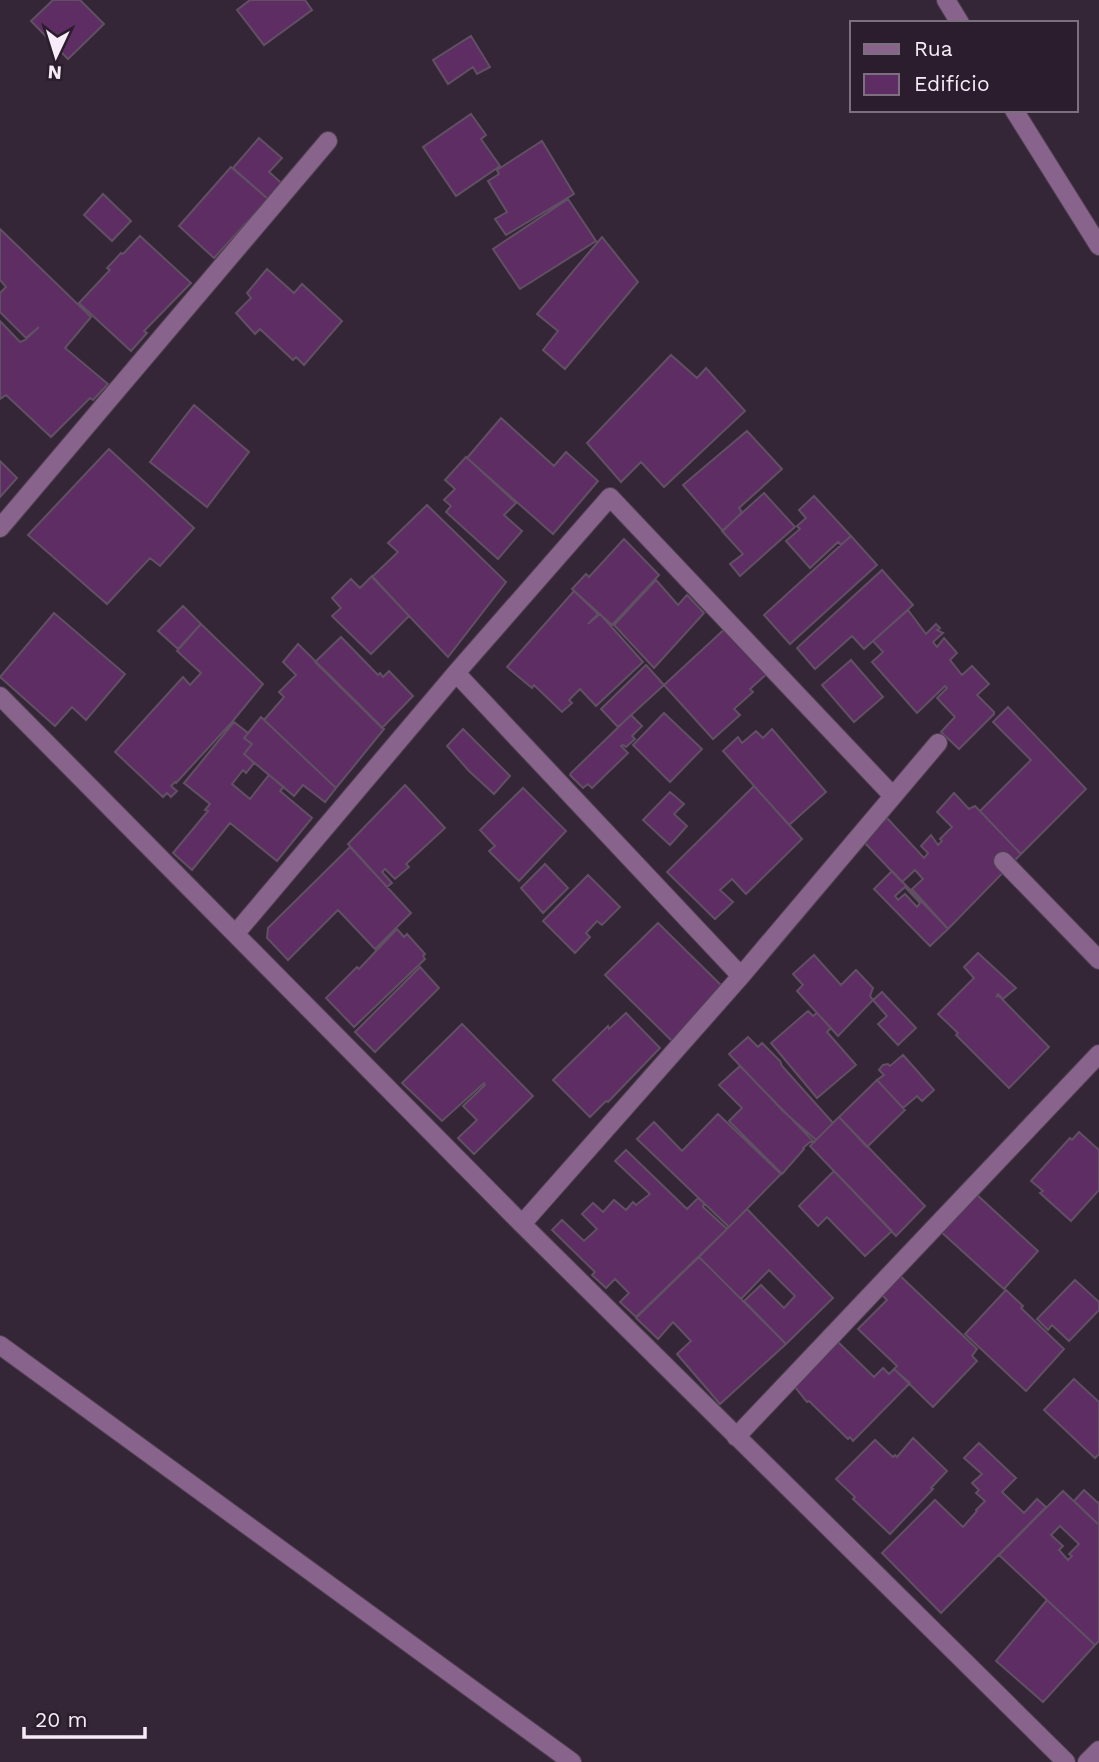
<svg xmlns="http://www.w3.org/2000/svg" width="1099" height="1762" font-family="'Work Sans',sans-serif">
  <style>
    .building { fill: #5d2d63; stroke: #615063; stroke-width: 2; fill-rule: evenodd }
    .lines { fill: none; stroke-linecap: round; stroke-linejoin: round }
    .minor-casing { stroke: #504252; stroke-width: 20 }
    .minor { stroke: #88648c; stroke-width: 18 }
  </style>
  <rect width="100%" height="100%" fill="#352637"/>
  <!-- building -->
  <path class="building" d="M 53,0 L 80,0 L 104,24 L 68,59 L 31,21 Z
    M 250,0 L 305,0 L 312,10 L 264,45 L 237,10 Z
    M 471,36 L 490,67 L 477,74 L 473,67 L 448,84 L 433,60 Z
    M 471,114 L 486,135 L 481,139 L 500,166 L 456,196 L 423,147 Z
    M 259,138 L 282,158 L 269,172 L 287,188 L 268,199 L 233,168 Z
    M 542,141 L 574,194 L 506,235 L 495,219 L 507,212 L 488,181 L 499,174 L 497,170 Z
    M 231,167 L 268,199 L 214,258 L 179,226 Z
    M 103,194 L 131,221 L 112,241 L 84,215 Z
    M 568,199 L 596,241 L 520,289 L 493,249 Z
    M 0,229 L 91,317 L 65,348 L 108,384 L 93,400 L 90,398 L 51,437 L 6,395 L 0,399 L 0,321 L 20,342 L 25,340 L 39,327 L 26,338 L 0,312 L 0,293 L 6,287 L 0,280 Z
    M 140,236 L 191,283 L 144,331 L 147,333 L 131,351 L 79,303 L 110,270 L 107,268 L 121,253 L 123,254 Z
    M 602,237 L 638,282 L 565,369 L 543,350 L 558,331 L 537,314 Z
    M 267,269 L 294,293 L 302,284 L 342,321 L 304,365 L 296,357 L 293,360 L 260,329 L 255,334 L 236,313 L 251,298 L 247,293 Z
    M 671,355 L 697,378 L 706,368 L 745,411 L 664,487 L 641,462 L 621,482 L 587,443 Z
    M 194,405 L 249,452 L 207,507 L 150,462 Z
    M 501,418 L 554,466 L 566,452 L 598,481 L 553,534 L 467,458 Z
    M 747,431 L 782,469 L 739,508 L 742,512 L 723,531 L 683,485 Z
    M 109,449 L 194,528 L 160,566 L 150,558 L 107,604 L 28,535 Z
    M 466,457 L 516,503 L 504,515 L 522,531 L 498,559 L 446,512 L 451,506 L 444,500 L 455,489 L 445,480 Z
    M 0,461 L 17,478 L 0,497 Z
    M 764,493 L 795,527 L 740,576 L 730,564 L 743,554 L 722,531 Z
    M 814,496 L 851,536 L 841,545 L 838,542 L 810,568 L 786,541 L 800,529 L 797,526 L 806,518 L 799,510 Z
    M 427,505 L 506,582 L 448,657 L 372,577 L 398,552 L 388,543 Z
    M 851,536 L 877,565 L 790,644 L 764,615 Z
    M 624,539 L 659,575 L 612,625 L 572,589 L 586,574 L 589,577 Z
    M 882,570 L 913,605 L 864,649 L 852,636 L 815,669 L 797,648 Z
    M 372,576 L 409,616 L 371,654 L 332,616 L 341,608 L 332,598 L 351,579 L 360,588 Z
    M 656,580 L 678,605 L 687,595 L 704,613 L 654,668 L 614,625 Z
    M 574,591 L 598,614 L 588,624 L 600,614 L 643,662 L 596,706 L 580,689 L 569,700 L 572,703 L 562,712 L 534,685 L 532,688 L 507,667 Z
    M 183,606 L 201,624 L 178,649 L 158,631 Z
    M 908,610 L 926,634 L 936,624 L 940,628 L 937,630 L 943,633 L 933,642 L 937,647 L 944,638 L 957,653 L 950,660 L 962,675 L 972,666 L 989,684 L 977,695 L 994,712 L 994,714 L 959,749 L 941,732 L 955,717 L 937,698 L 947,688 L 945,686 L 917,713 L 872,662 L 883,652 L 873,641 Z
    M 54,613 L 125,674 L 86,720 L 72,707 L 55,726 L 0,677 Z
    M 201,624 L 263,684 L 232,722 L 176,783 L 175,782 L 171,786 L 177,791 L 171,797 L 167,793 L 163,797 L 115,752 L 183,677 L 190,685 L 201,673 L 177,651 Z
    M 728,626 L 770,671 L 750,689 L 753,692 L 734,709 L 740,715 L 713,739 L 664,685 Z
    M 341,637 L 378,675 L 380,673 L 383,677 L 389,671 L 413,696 L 382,728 L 315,662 Z
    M 298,644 L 384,729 L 336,788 L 264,720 L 284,697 L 279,692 L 296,675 L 283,662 Z
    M 851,660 L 883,697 L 854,722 L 822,685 Z
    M 646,665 L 664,685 L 618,727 L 601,709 Z
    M 1008,707 L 1086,789 L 1021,854 L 980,811 L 1031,760 L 993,722 Z
    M 664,713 L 702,749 L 670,782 L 633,745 Z
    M 631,715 L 642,726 L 632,736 L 635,739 L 626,747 L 623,745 L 621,746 L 628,753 L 592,788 L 588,784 L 583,788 L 570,775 L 571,773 Z
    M 261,717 L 336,788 L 325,802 L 303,785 L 294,796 L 244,754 L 252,744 L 244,738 Z
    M 234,722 L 248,733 L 244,738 L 252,744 L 244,754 L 254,763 L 246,773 L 243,770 L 232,784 L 250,799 L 269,775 L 284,787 L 280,791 L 312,818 L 277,861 L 230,823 L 192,870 L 173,853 L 208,811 L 205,810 L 210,804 L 184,783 Z
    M 463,729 L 510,776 L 494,794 L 469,771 L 447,746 Z
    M 772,729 L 826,792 L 789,825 L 723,751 L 738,737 L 742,743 L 756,731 L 763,738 Z
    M 405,785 L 445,828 L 406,864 L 409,867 L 395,879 L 385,869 L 382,872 L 392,883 L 387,887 L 348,844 Z
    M 754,786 L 802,839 L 746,894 L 732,879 L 720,890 L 733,902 L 715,919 L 667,872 Z
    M 523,788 L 566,831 L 519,881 L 489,851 L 495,846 L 480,830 Z
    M 670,792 L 684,804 L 674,814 L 687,826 L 670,845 L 643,820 Z
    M 954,793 L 969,809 L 975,806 L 1021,854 L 948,929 L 912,889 L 923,879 L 915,870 L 902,882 L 863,841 L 887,818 L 924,858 L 928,853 L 921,846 L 931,835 L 938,845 L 942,841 L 940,839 L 952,827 L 937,812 Z
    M 350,847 L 411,913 L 375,949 L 338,910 L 288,960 L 267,938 L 268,928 Z
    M 545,864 L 568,888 L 543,913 L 521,888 Z
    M 892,871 L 948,929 L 930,946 L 874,889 ZM 905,887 L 920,903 L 917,907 L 905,894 L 898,900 L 895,896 Z
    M 588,875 L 620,907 L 602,925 L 597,921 L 586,933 L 590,937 L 575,953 L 543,921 Z
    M 658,923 L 726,990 L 673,1042 L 605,975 Z
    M 397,929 L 404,937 L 407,934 L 425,954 L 423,956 L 425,959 L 354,1027 L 326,998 L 357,967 L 359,969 Z
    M 978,953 L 1016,988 L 1003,999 L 998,994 L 996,997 L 998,995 L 1049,1047 L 1009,1088 L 956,1035 L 958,1033 L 938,1014 L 974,978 L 964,967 Z
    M 814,955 L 841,985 L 856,970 L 873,988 L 870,996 L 873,1000 L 838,1036 L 797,991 L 803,985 L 793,974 Z
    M 420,967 L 439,988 L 375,1052 L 355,1032 Z
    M 882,992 L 916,1028 L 898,1045 L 878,1024 L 887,1016 L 873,1000 Z
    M 808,1011 L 813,1016 L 817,1013 L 831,1028 L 827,1032 L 856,1065 L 817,1098 L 771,1043 Z
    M 626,1013 L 660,1048 L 608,1102 L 606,1101 L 590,1117 L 553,1080 L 608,1026 L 609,1029 Z
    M 462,1024 L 533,1096 L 474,1154 L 458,1138 L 477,1120 L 463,1106 L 485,1085 L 484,1083 L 442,1121 L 402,1083 Z
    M 748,1037 L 758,1047 L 762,1043 L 780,1061 L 782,1066 L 833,1123 L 816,1140 L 783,1111 L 729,1054 Z
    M 903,1055 L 934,1090 L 922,1101 L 917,1096 L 903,1108 L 877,1080 L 884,1075 L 879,1070 L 883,1065 L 888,1064 L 890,1066 Z
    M 740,1066 L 814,1142 L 810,1142 L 803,1148 L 804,1149 L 782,1174 L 729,1121 L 742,1108 L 719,1085 Z
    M 877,1080 L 905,1110 L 867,1147 L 839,1117 Z
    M 718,1114 L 781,1174 L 729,1227 L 637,1139 L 654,1122 L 682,1151 Z
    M 839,1117 L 925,1206 L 896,1236 L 810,1146 Z
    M 1079,1132 L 1099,1150 L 1099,1190 L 1071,1221 L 1040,1193 L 1043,1191 L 1031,1181 L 1070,1138 L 1072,1140 Z
    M 626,1150 L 687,1209 L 698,1198 L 704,1203 L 703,1207 L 726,1228 L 729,1227 L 636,1317 L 620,1302 L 629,1293 L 615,1279 L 606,1288 L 592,1275 L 595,1272 L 552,1230 L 562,1220 L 584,1241 L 597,1229 L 582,1214 L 593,1203 L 603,1212 L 614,1200 L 626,1210 L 633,1202 L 636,1205 L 650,1194 L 615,1161 Z
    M 834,1171 L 892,1231 L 865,1256 L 827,1217 L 818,1226 L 799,1206 Z
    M 976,1194 L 1038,1251 L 1004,1289 L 939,1230 Z
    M 747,1209 L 833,1298 L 786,1344 L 744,1301 L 761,1285 L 784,1308 L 795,1296 L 769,1270 L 741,1299 L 699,1257 Z
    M 699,1257 L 786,1344 L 720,1404 L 677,1354 L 691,1341 L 673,1322 L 658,1339 L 636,1318 Z
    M 895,1271 L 977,1349 L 972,1356 L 977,1361 L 933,1407 L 894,1369 L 897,1366 L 858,1329 L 887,1300 L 877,1290 Z
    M 1075,1280 L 1099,1302 L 1099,1310 L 1069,1341 L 1052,1325 L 1048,1330 L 1037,1319 Z
    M 1006,1290 L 1023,1306 L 1021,1308 L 1064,1349 L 1026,1391 L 965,1334 Z
    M 836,1340 L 874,1377 L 883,1368 L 889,1374 L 894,1369 L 910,1383 L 853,1441 L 850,1437 L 848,1439 L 809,1401 L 807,1402 L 791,1382 Z
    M 1074,1379 L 1099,1402 L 1099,1454 L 1095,1458 L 1044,1410 Z
    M 913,1438 L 947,1471 L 931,1488 L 933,1489 L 890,1534 L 853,1499 L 855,1497 L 836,1479 L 875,1440 L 893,1457 L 895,1455 L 897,1457 Z
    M 979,1443 L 1016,1478 L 1002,1492 L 1024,1513 L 1037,1499 L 1046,1507 L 941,1613 L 882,1553 L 935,1500 L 963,1527 L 977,1511 L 976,1510 L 985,1501 L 976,1493 L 979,1490 L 972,1483 L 982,1474 L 964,1458 Z
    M 1084,1490 L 1098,1503 L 1099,1502 L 1099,1525 L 1074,1501 Z
    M 1063,1491 L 1099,1525 L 1099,1641 L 1095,1645 L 999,1555 ZM 1060,1526 L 1079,1544 L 1069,1554 L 1072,1556 L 1068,1560 L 1059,1550 L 1063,1546 L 1051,1535 Z
    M 1047,1600 L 1095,1645 L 1043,1702 L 996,1661 Z"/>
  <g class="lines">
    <!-- minor casing -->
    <g class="minor-casing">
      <path id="minor" d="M 946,0 L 960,23
        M 1014,110 L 1099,246
        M 0,528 L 328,141
        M 456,673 L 741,976
        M 0,696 L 522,1224 L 1066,1762
        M 1003,861 L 1099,960
        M 236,933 L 456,673 L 610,497 L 893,796
        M 522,1224 L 741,976 L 938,743
        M 0,1345 L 572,1762
        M 736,1437 L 1099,1054
        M 1087,1762 L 1099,1750"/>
    </g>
    <!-- minor -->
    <use href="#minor" class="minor"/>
  </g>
  <!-- legend -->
  <rect x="850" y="21" width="228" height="91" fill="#2b1d2d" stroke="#7c707e" stroke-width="2"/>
  <rect x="864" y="44" width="35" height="10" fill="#88648c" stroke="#7c707e" stroke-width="2"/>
  <text x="914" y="56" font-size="21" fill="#f6ecf7">Rua</text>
  <rect x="864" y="74" width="35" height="21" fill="#5d2d63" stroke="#7c707e" stroke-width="2"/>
  <text x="914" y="91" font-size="21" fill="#f6ecf7">Edifício</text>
  <!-- north arrow -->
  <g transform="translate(56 56) rotate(184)" stroke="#2b1d2d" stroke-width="5" paint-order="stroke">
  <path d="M0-5L12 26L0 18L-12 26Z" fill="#f6ecf7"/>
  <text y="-10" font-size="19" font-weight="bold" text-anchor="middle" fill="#f6ecf7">N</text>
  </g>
  <!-- scale -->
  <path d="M24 1727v10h121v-10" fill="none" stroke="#f6ecf7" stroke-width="3.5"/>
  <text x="35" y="1727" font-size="21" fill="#f6ecf7" stroke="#2b1d2d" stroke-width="5" paint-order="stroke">20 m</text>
</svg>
